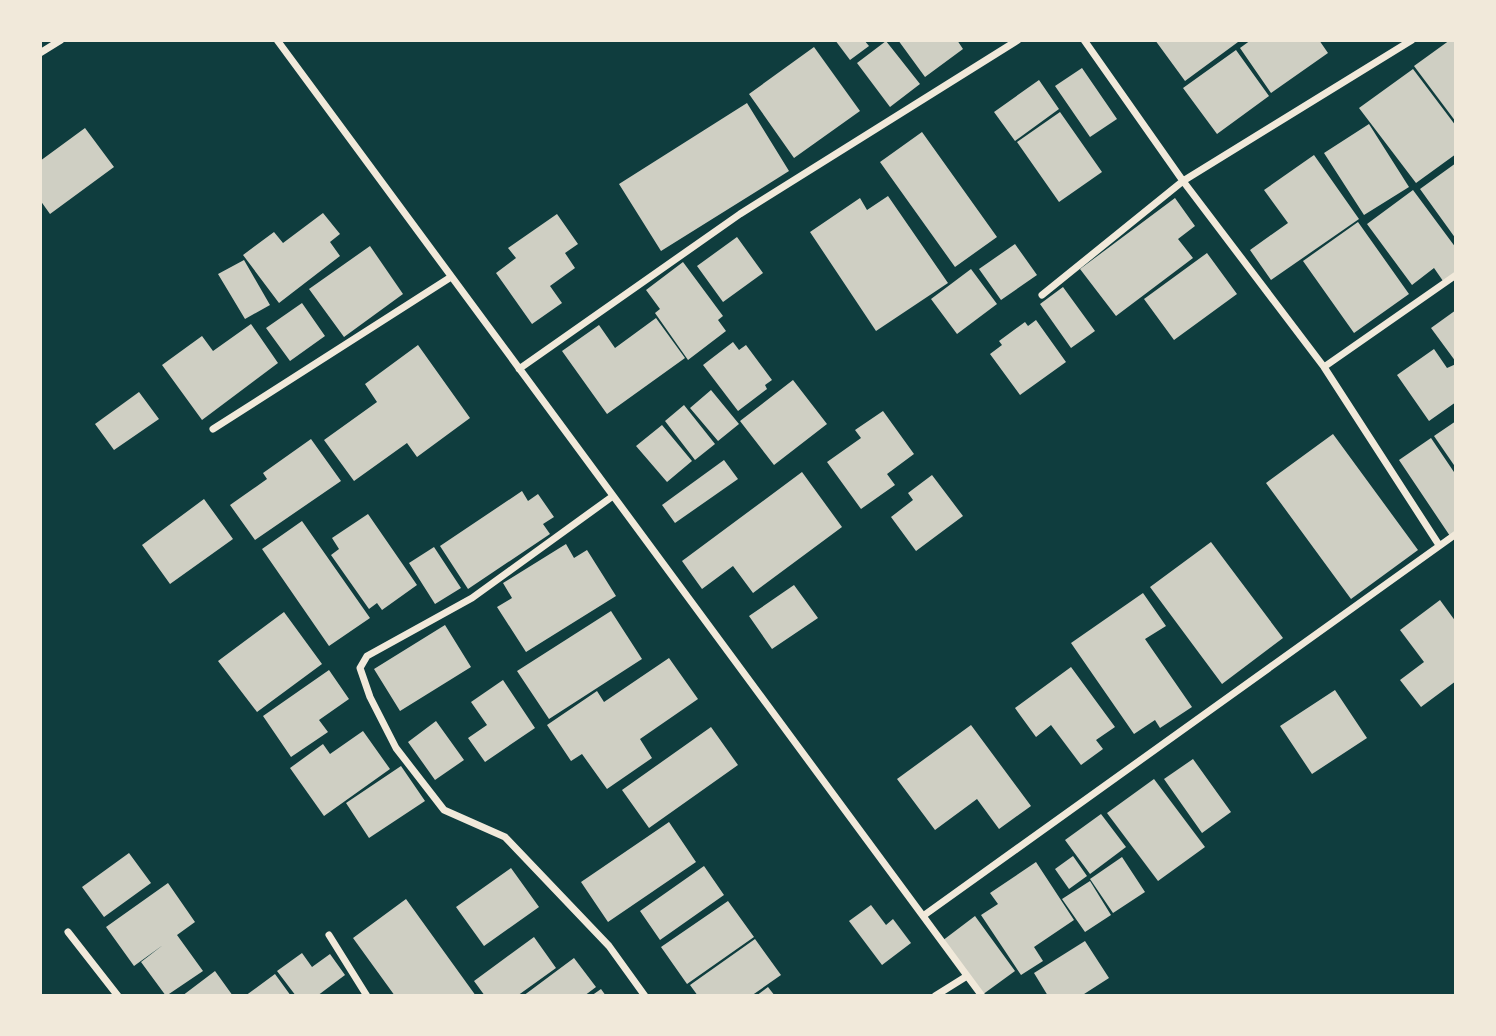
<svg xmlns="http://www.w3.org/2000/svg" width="1496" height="1036" font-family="Poppins,sans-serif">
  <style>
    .building { fill: #cfcfc3 }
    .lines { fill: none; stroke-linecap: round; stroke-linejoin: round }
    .minor { stroke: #f1e9da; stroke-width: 7 }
  </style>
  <rect width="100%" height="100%" fill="#0f3d3e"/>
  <!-- building -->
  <path class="building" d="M 835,40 L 864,40 L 869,46 L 850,60 Z
    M 898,40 L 957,40 L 963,49 L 925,77 Z
    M 1155,40 L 1237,40 L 1238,42 L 1185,81 Z
    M 1251,40 L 1319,40 L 1328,53 L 1271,93 L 1240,48 Z
    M 1450,40 L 1456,40 L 1456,122 L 1414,66 Z
    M 886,41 L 920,84 L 890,107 L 857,63 Z
    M 814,47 L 860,111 L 794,158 L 749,94 Z
    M 1236,50 L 1269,96 L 1217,134 L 1183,88 Z
    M 1082,68 L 1117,119 L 1090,137 L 1055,86 Z
    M 1413,69 L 1456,126 L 1456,154 L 1416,183 L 1359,108 Z
    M 1039,80 L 1059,109 L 1015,141 L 994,112 Z
    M 747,103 L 789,171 L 661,251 L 619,184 Z
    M 1060,112 L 1102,172 L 1059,202 L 1017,142 Z
    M 1369,124 L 1409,187 L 1364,215 L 1324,153 Z
    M 85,128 L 114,167 L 50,214 L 40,200 L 40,161 Z
    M 922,132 L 997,237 L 955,267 L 880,162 Z
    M 1314,155 L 1359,219 L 1271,280 L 1250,250 L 1288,223 L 1264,190 Z
    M 1456,163 L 1456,239 L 1420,189 Z
    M 1413,190 L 1456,248 L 1456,272 L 1443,281 L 1434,268 L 1412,285 L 1367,224 Z
    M 888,196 L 948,283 L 876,331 L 810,232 L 860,198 L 867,210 Z
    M 1175,198 L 1195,226 L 1178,239 L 1193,258 L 1116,316 L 1080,269 Z
    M 323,213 L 340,234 L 330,242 L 340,256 L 279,303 L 243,255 L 274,232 L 283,243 Z
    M 557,214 L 578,244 L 565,253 L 575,268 L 550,286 L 562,303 L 532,324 L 496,273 L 516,258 L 508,248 Z
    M 1358,222 L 1409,294 L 1354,333 L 1303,261 Z
    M 737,237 L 763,273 L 723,302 L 697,266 Z
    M 1015,244 L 1037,275 L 1001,300 L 979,269 Z
    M 370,246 L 403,294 L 344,337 L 309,289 Z
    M 1207,253 L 1237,294 L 1174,340 L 1144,299 Z
    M 244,260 L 270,305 L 245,319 L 218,274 Z
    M 683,262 L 723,316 L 718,320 L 726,331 L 688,360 L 655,313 L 660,309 L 646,290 Z
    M 971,269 L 997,304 L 957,334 L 931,299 Z
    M 1063,287 L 1095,331 L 1071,348 L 1040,304 Z
    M 302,303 L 325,336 L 290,361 L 266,328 Z
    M 1456,310 L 1456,362 L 1431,328 Z
    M 656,318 L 685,358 L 607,414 L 562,351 L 599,325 L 615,348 Z
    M 1036,320 L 1066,362 L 1020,395 L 990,354 L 1002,345 L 999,341 L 1025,322 L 1028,326 Z
    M 251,324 L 278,363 L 202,420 L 162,365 L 202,336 L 213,351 Z
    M 733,342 L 739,350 L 746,345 L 772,380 L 765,385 L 767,389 L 738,411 L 703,365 Z
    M 418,345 L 470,418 L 417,457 L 407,443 L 354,481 L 324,440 L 377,402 L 365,384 Z
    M 1434,349 L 1447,368 L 1456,364 L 1456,402 L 1429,421 L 1397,375 Z
    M 793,380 L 827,424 L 774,465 L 740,421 Z
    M 711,390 L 739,424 L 718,441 L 690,408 Z
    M 139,392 L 159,419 L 114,450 L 95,424 Z
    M 684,405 L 715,444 L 695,460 L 665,421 Z
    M 883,411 L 914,454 L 887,474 L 895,485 L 861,509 L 827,462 L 861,438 L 855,430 Z
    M 1456,421 L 1456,468 L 1434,436 Z
    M 662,425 L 692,461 L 667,482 L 636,446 Z
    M 1333,434 L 1418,550 L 1351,599 L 1266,483 Z
    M 1431,438 L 1456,475 L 1456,532 L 1450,536 L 1399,460 Z
    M 311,439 L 341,481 L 255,540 L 230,505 L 267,479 L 263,473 Z
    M 724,460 L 738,479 L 675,523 L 662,505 Z
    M 802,472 L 842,527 L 753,593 L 733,566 L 702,589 L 682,561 Z
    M 932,475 L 963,516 L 916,551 L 891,517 L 913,500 L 908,493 Z
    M 522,491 L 528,501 L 538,494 L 554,517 L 543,524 L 550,534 L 468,589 L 440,546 Z
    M 204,499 L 233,539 L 170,584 L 142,545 Z
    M 368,514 L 417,585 L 382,610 L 377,603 L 369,609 L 331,555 L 339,549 L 332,538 Z
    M 302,521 L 370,618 L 329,646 L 262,549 Z
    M 1211,542 L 1283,638 L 1222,684 L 1150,587 Z
    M 566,544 L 574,558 L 587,550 L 616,596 L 526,652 L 497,607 L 512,598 L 503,583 Z
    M 434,547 L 461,588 L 435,604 L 409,563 Z
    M 794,585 L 818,618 L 772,649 L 749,616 Z
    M 1143,593 L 1166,626 L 1145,639 L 1192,707 L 1160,728 L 1155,720 L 1134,734 L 1071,643 Z
    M 1440,600 L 1456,622 L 1456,681 L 1421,707 L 1400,680 L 1424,662 L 1400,630 Z
    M 611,611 L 642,659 L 549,719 L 517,671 Z
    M 284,612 L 322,664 L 257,712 L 218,661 Z
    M 445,625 L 471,667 L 400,711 L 374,669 Z
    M 669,658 L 698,699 L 640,739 L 652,758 L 607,789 L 582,754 L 571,761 L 547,725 L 597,691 L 604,702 Z
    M 1071,667 L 1115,727 L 1096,740 L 1103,749 L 1081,765 L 1051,725 L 1036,737 L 1015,708 Z
    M 329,670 L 349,699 L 319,720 L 328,732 L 291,757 L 263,716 Z
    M 503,680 L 535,728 L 485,762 L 468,738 L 487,725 L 471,702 Z
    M 1335,690 L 1367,738 L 1312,774 L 1280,726 Z
    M 436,721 L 464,760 L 435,780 L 408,742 Z
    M 971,725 L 1031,806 L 999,829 L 977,799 L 935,830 L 897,779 Z
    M 711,727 L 738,765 L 649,828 L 622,790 Z
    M 363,731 L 390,769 L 324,816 L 290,768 L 323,744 L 330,754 Z
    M 1193,759 L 1231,812 L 1202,833 L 1164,779 Z
    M 401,766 L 425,801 L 369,838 L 346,803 Z
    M 1154,779 L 1205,847 L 1158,881 L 1107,813 Z
    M 1101,814 L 1126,847 L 1090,874 L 1065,840 Z
    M 669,822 L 696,862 L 608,922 L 581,882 Z
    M 129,853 L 151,883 L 104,917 L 82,887 Z
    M 1073,856 L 1087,876 L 1069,889 L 1055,869 Z
    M 1122,857 L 1145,892 L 1113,913 L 1090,879 Z
    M 1036,862 L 1074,920 L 1034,947 L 1043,961 L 1021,975 L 981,915 L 998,904 L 990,893 Z
    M 704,866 L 724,895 L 660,940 L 640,911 Z
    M 511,868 L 539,907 L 484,946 L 456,907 Z
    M 1090,881 L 1111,915 L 1085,932 L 1062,899 Z
    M 168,883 L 195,922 L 177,935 L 203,971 L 166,996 L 141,962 L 163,945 L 134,966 L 106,927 Z
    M 406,899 L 476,996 L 395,996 L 353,938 Z
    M 728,901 L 754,937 L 687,984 L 661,947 Z
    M 871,905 L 886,925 L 893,919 L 911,943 L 882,965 L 849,921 Z
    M 975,916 L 1015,971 L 982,995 L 942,941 Z
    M 534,937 L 556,968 L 517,996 L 485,996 L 474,981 Z
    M 755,939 L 781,975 L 751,996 L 698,996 L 690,985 Z
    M 1085,941 L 1109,978 L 1081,996 L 1048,996 L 1034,973 Z
    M 302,953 L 312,967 L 330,954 L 345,975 L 317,996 L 296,996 L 277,971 Z
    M 574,958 L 596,987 L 584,996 L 523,996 Z
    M 215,971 L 233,996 L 182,996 Z
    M 275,974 L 291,996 L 245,996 Z
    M 768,987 L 775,996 L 756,996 Z
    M 601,989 L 606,996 L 591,996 Z"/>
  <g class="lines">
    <!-- minor -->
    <path class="minor" d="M 277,40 L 982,996
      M 1084,40 L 1183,181 L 1324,367 L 1439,545
      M 40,53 L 61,40
      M 1042,295 L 1183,181 L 1412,40
      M 1324,367 L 1456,275
      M 519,369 L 740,214 L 1018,40
      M 213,429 L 451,277
      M 613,496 L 472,598 L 367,656 L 360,668 L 370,697 L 396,748 L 444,810 L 505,837 L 609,946 L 645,996
      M 923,916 L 1456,534
      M 68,932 L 118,996
      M 329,935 L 367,996
      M 935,996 L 967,976"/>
  </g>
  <!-- border -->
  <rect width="1496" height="1036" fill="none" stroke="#f1e9da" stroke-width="84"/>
</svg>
